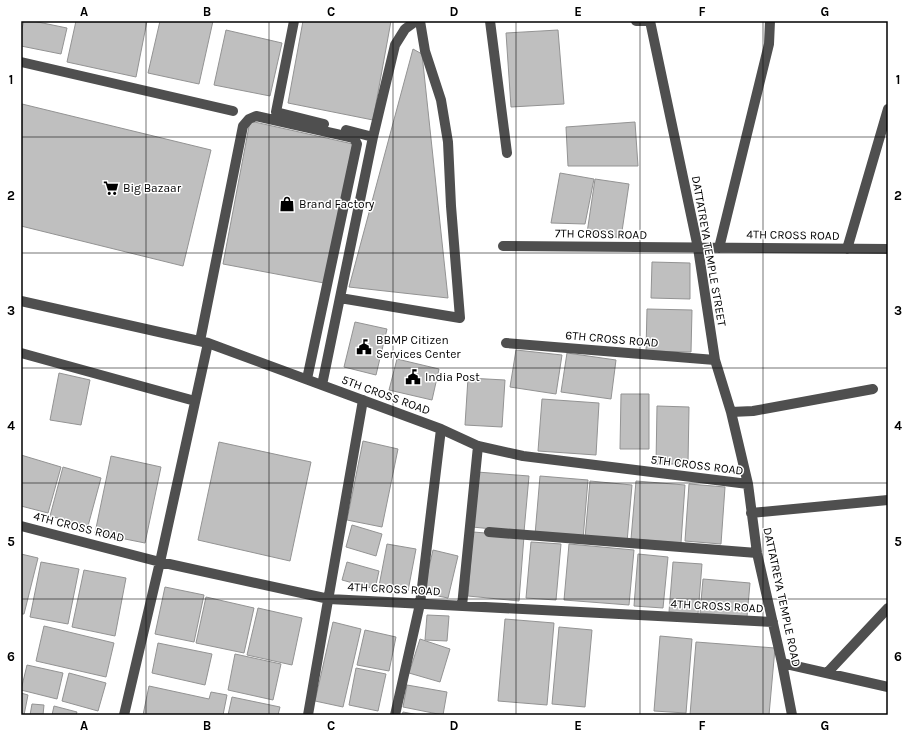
<svg xmlns="http://www.w3.org/2000/svg" width="909" height="736" font-family="Karla,sans-serif">
  <style>
    .building { fill: #bfbfbf; stroke: #939393 }
    .lines { fill: none; stroke-linecap: round; stroke-linejoin: round }
    .minor { stroke: #4f4f4f; stroke-width: 10 }
    .grid { fill: none; stroke: #000; stroke-width: 1; stroke-opacity: 0.55 }
    .labels { text-anchor: middle; dominant-baseline: central; stroke-width: 3; stroke-linejoin: round; paint-order: stroke }
    .poi-label { font-size: 12px; fill: #000; stroke: #fff; text-anchor: start }
    .street-label { font-size: 12px; fill: #000; stroke: #fff }
    .neatline { fill: none; stroke: #000; stroke-width: 1.5 }
    .grid-label { font-size: 13px; text-anchor: middle; font-weight: bold; fill: #000 }
  </style>
  <rect width="100%" height="100%" fill="#fff"/>
  <!-- building -->
  <path class="building" d="M 24,21 L 33,21 L 67,28 L 61,54 L 21,46 L 21,32 Z
    M 76,21 L 147,21 L 136,77 L 67,62 Z
    M 160,21 L 213,21 L 199,84 L 148,73 Z
    M 303,21 L 391,21 L 373,120 L 288,103 Z
    M 226,30 L 282,43 L 270,96 L 214,85 Z
    M 558,30 L 564,104 L 511,107 L 506,33 Z
    M 413,49 L 422,54 L 448,298 L 349,287 Z
    M 22,104 L 211,150 L 183,266 L 21,226 Z
    M 250,121 L 353,144 L 324,283 L 223,264 Z
    M 635,122 L 638,166 L 568,166 L 566,127 Z
    M 560,173 L 594,179 L 585,224 L 551,223 Z
    M 595,179 L 629,184 L 621,238 L 587,233 Z
    M 652,262 L 690,263 L 690,299 L 651,298 Z
    M 647,309 L 692,310 L 691,352 L 646,351 Z
    M 355,322 L 387,329 L 376,375 L 344,367 Z
    M 516,350 L 562,355 L 556,394 L 510,387 Z
    M 567,353 L 616,360 L 611,399 L 561,392 Z
    M 397,359 L 439,369 L 432,400 L 389,390 Z
    M 59,373 L 90,380 L 81,425 L 50,420 Z
    M 468,378 L 505,380 L 502,427 L 465,425 Z
    M 621,394 L 649,394 L 649,449 L 620,449 Z
    M 542,399 L 599,403 L 596,455 L 538,451 Z
    M 657,406 L 689,407 L 688,464 L 656,464 Z
    M 363,441 L 398,449 L 382,527 L 347,520 Z
    M 219,442 L 311,462 L 290,561 L 198,540 Z
    M 21,455 L 61,467 L 48,513 L 21,506 Z
    M 111,456 L 161,467 L 145,543 L 95,533 Z
    M 63,467 L 101,478 L 88,526 L 50,516 Z
    M 477,472 L 529,476 L 524,532 L 472,527 Z
    M 540,476 L 588,480 L 583,539 L 535,535 Z
    M 590,481 L 632,485 L 627,542 L 585,538 Z
    M 636,481 L 685,485 L 681,543 L 631,539 Z
    M 689,484 L 725,487 L 721,544 L 685,541 Z
    M 352,525 L 382,534 L 376,556 L 346,547 Z
    M 473,532 L 524,536 L 519,601 L 468,596 Z
    M 531,542 L 561,544 L 556,600 L 526,598 Z
    M 387,544 L 416,549 L 408,591 L 379,586 Z
    M 569,544 L 634,550 L 629,605 L 564,600 Z
    M 433,550 L 458,556 L 448,598 L 423,593 Z
    M 21,554 L 38,558 L 24,614 L 21,614 Z
    M 638,554 L 668,557 L 663,608 L 634,606 Z
    M 41,562 L 79,569 L 68,624 L 30,617 Z
    M 347,562 L 379,571 L 375,589 L 342,580 Z
    M 673,562 L 702,564 L 698,614 L 669,612 Z
    M 84,570 L 126,578 L 115,636 L 72,627 Z
    M 703,579 L 750,583 L 747,617 L 700,613 Z
    M 165,587 L 204,595 L 194,642 L 155,634 Z
    M 206,597 L 254,608 L 244,653 L 196,643 Z
    M 258,608 L 302,618 L 292,665 L 247,655 Z
    M 427,615 L 449,616 L 447,641 L 425,640 Z
    M 505,619 L 554,623 L 547,705 L 498,701 Z
    M 333,622 L 361,629 L 343,707 L 315,701 Z
    M 44,626 L 114,643 L 106,677 L 36,661 Z
    M 559,627 L 592,630 L 585,707 L 552,704 Z
    M 365,630 L 396,637 L 389,671 L 357,665 Z
    M 660,636 L 692,639 L 686,713 L 654,711 Z
    M 420,639 L 450,649 L 440,682 L 409,673 Z
    M 696,642 L 775,648 L 769,715 L 690,715 Z
    M 158,643 L 212,654 L 205,685 L 152,673 Z
    M 235,654 L 281,664 L 273,700 L 228,690 Z
    M 27,665 L 63,673 L 57,699 L 21,690 Z
    M 356,668 L 386,674 L 378,711 L 349,705 Z
    M 69,673 L 106,683 L 98,711 L 62,701 Z
    M 407,685 L 447,692 L 443,715 L 403,707 Z
    M 149,686 L 209,699 L 211,692 L 227,695 L 223,715 L 143,715 Z
    M 21,693 L 28,695 L 24,715 L 21,715 Z
    M 232,697 L 280,707 L 278,715 L 228,715 Z
    M 32,704 L 44,705 L 43,715 L 30,715 Z
    M 54,706 L 77,712 L 76,715 L 52,715 Z
    M 403,712 L 419,715 L 402,715 Z"/>
  <g class="lines">
    <!-- minor -->
    <path class="minor" d="M 294,21 L 276,112 L 324,124
      M 490,21 L 507,153
      M 636,21 L 650,21
      M 650,21 L 698,248 L 715,360 L 731,412 L 748,484 L 757,553 L 782,663 L 792,715
      M 21,62 L 233,111
      M 373,137 L 395,45 L 405,29 L 416,21
      M 503,246 L 888,249
      M 719,248 L 769,44 L 770,21
      M 847,249 L 888,109
      M 340,298 L 460,318 L 451,206 L 448,142 L 441,100 L 425,51 L 420,21
      M 21,301 L 208,343 L 441,429 L 478,446 L 523,456 L 748,484
      M 200,341 L 243,126 L 249,119 L 256,116 L 354,138 L 357,144 L 307,379
      M 506,343 L 715,360
      M 21,353 L 195,401
      M 322,385 L 373,137 L 346,130
      M 731,412 L 753,411 L 873,389
      M 751,513 L 888,500
      M 21,526 L 160,562 L 329,599 L 773,622
      M 489,532 L 757,553
      M 462,606 L 478,446
      M 782,663 L 888,687
      M 827,673 L 888,608
      M 124,715 L 160,562 L 208,343
      M 308,715 L 363,400
      M 395,715 L 420,604 L 441,429"/>
  </g>
  <!-- grid -->
  <path class="grid" d="M 146,21 L 146,715M 269,21 L 269,715M 393,21 L 393,715M 516,21 L 516,715M 640,21 L 640,715M 763,21 L 763,715M 21,137 L 888,137M 21,253 L 888,253M 21,368 L 888,368M 21,483 L 888,483M 21,599 L 888,599"/>
  <!-- icons -->
  <defs>
    <g id="supermarket-bare" transform="scale(1.2)"><path d="M-6-5.5h2.5l.6 2H6L4.5 2H-2.5L-4.4-4H-6ZM-1.5 3.2a1.3 1.3 0 1 0 .1 0ZM3 3.2a1.3 1.3 0 1 0 .1 0Z" fill="#000" stroke="#fff" stroke-width="2.5" paint-order="stroke"/></g>
    <g id="shop-bare" transform="scale(1.2)"><path d="M-5-2.5h2.3a2.7 3.5 0 0 1 5.4 0H5L5.5 6h-11ZM-1.5-2.5h3a1.5 2.3 0 0 0-3 0Z" fill="#000" stroke="#fff" stroke-width="2.5" paint-order="stroke"/></g>
    <g id="civic-bare" transform="scale(1.2)"><path d="M-.6-6.5H3V-4.5H.6V-3L4-1V1h2V6H-6V1h2V-1L-.6-3ZM-1.2 2.5V6h2.4V2.5Z" fill="#000" stroke="#fff" stroke-width="2.5" paint-order="stroke"/></g>
  </defs>
  <g fill-rule="evenodd">
    <use href="#supermarket-bare" x="111" y="188"/>
    <use href="#shop-bare" x="287" y="204"/>
    <use href="#civic-bare" x="364" y="347"/>
    <use href="#civic-bare" x="413" y="377"/>
  </g>
  <g class="labels">
    <!-- poi labels -->
    <g class="poi-label">
      <text x="123" y="188">Big Bazaar</text>
      <text x="299" y="204">Brand Factory</text>
      <text x="376" y="340">BBMP Citizen<tspan x="376" dy="14">Services Center</tspan></text>
      <text x="425" y="377">India Post</text>
    </g>
    <!-- street labels -->
    <g class="street-label">
      <text transform="translate(601 234) rotate(1)">7TH CROSS ROAD</text>
      <text transform="translate(793 235) rotate(1)">4TH CROSS ROAD</text>
      <text transform="translate(709 251) rotate(80)">DATTATREYA TEMPLE STREET</text>
      <text transform="translate(612 339) rotate(5)">6TH CROSS ROAD</text>
      <text transform="translate(386 395) rotate(20)">5TH CROSS ROAD</text>
      <text transform="translate(697 465) rotate(7)">5TH CROSS ROAD</text>
      <text transform="translate(79 527) rotate(14)">4TH CROSS ROAD</text>
      <text transform="translate(394 589) rotate(3)">4TH CROSS ROAD</text>
      <text transform="translate(782 597) rotate(78)">DATTATREYA TEMPLE ROAD</text>
      <text transform="translate(717 606) rotate(3)">4TH CROSS ROAD</text>
    </g>
  </g>
  <!-- border -->
  <rect width="909" height="736" fill="none" stroke="#ffffff" stroke-width="44"/>
  <rect x="22" y="22" width="865" height="692" class="neatline"/>
  <g class="grid-label">
    <text x="84" y="16">A</text>
    <text x="207" y="16">B</text>
    <text x="331" y="16">C</text>
    <text x="454" y="16">D</text>
    <text x="578" y="16">E</text>
    <text x="702" y="16">F</text>
    <text x="825" y="16">G</text>
    <text x="11" y="84">1</text>
    <text x="898" y="84">1</text>
    <text x="11" y="200">2</text>
    <text x="898" y="200">2</text>
    <text x="11" y="315">3</text>
    <text x="898" y="315">3</text>
    <text x="11" y="430">4</text>
    <text x="898" y="430">4</text>
    <text x="11" y="546">5</text>
    <text x="898" y="546">5</text>
    <text x="11" y="661">6</text>
    <text x="898" y="661">6</text>
    <text x="84" y="730">A</text>
    <text x="207" y="730">B</text>
    <text x="331" y="730">C</text>
    <text x="454" y="730">D</text>
    <text x="578" y="730">E</text>
    <text x="702" y="730">F</text>
    <text x="825" y="730">G</text>
  </g>
</svg>
